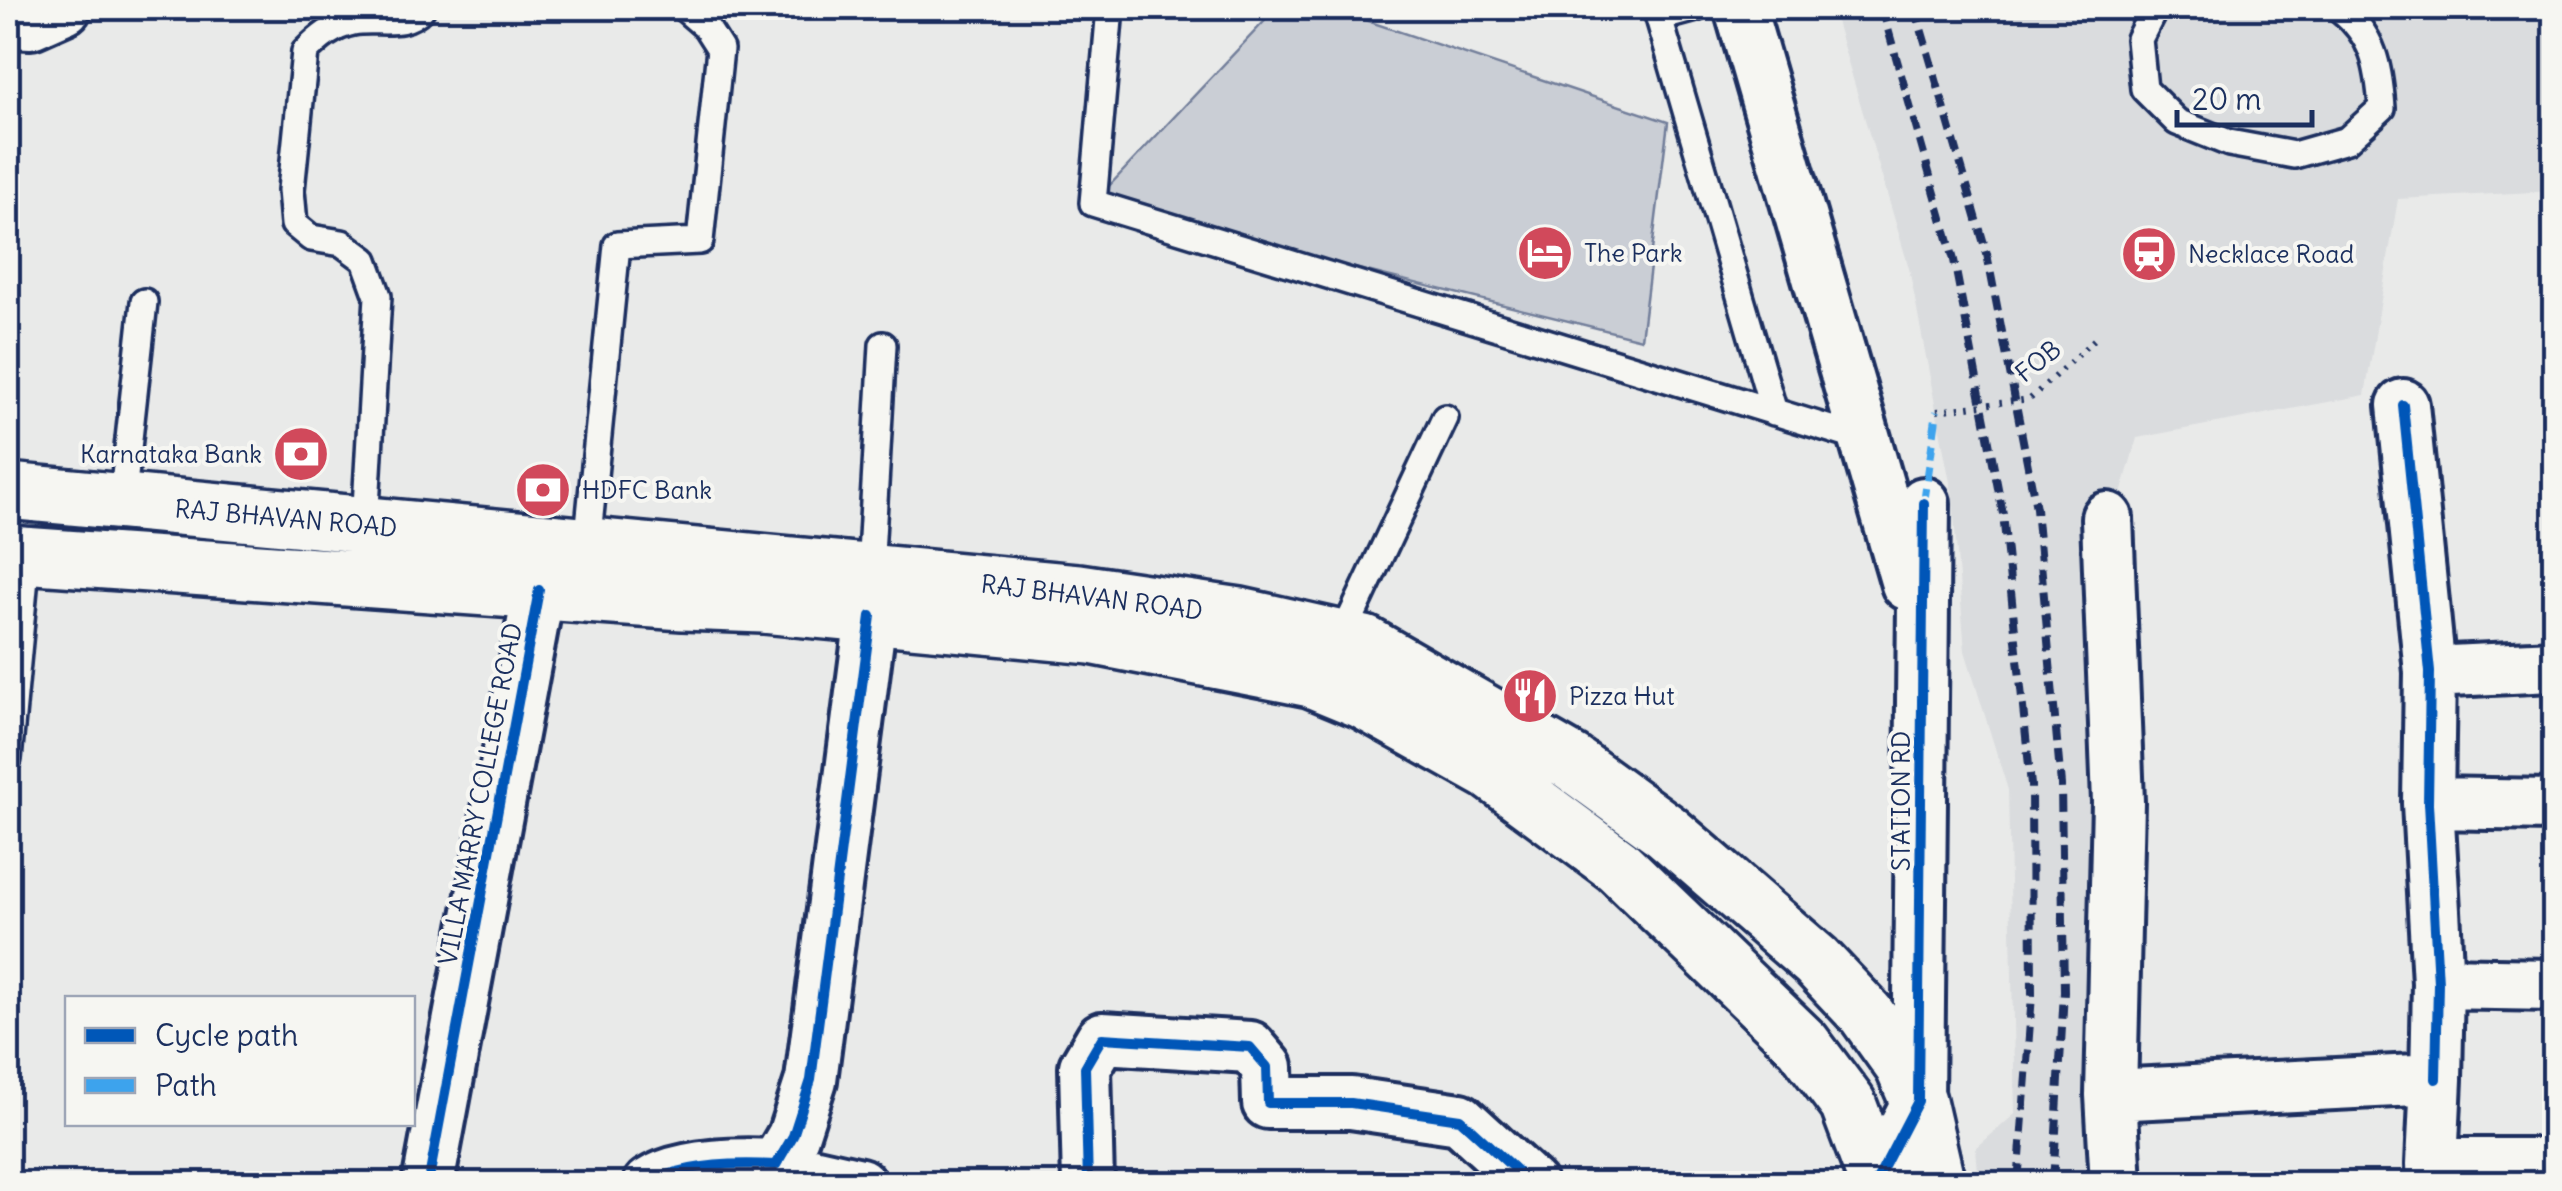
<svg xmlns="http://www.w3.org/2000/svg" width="2562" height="1191" font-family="Delius,sans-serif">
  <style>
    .built { fill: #dadcde }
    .green { fill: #caced5; stroke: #727e9a; stroke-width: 2.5 }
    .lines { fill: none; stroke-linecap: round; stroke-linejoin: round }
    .lane-casing { stroke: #1b2f5e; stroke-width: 32 }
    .street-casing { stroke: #1b2f5e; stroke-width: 58 }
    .secondary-casing { stroke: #1b2f5e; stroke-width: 62 }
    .lane { stroke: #f6f6f2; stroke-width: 25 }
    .street { stroke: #f6f6f2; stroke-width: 50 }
    .secondary { stroke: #f6f6f2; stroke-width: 55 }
    .rail { stroke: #1b2f5e; stroke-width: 8; stroke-dasharray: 15 8; stroke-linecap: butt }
    .path-bridge { stroke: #1b2f5e; stroke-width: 6; stroke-dasharray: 2.5 8; stroke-linecap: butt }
    .quiet { stroke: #3da3ed; stroke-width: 8; stroke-dasharray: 15 8; stroke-linecap: butt }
    .cycleway-casing { stroke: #f6f6f2; stroke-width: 16 }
    .cycleway { stroke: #0057b8; stroke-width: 10 }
    .labels { text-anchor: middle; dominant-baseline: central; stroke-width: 8; stroke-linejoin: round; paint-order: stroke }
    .poi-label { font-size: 25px; fill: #1b2f5e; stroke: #f6f6f2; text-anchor: start }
    .street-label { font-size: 25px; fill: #1b2f5e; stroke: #f6f6f2 }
  </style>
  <rect width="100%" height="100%" fill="#e9eae9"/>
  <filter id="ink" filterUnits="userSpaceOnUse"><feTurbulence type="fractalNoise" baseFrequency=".01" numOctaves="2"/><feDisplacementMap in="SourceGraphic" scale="20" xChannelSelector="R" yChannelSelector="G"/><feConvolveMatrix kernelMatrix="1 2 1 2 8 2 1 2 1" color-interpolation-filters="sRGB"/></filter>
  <g filter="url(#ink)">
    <!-- built -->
    <path class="built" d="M 1832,8 L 2554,8 L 2554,191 L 2398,199 L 2365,395 L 2137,438 L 2085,621 L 2098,984 L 2084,1183 L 1979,1183 L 1976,1148 L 2015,1114 L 2008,790 L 1965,651 L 1952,493 L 1909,268 Z"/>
    <!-- green -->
    <path class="green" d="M 1277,8 L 1329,8 L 1668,122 L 1641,339 L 1093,203 Z"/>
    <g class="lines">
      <!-- lane casing -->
      <g class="lane-casing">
        <path id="lane" d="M 1110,8 L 1093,203 L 1866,440
          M 1696,8 L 1659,18 L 1774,412
          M 2155,8 L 2139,39 L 2144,89 L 2177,122 L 2229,143 L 2294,155 L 2347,140 L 2382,108 C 2379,67 2374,35 2339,8
          M 122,503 L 144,302
          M 365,525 L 378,296 L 365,260 L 342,243 L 311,238 L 294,224 L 291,190 L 305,52 C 319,38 333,26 353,22 C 377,17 403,29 422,8
          M 587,546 L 617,245 L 700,241 L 720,49 L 706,27 L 684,8
          M 870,572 L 883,345
          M 1341,639 L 1445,418
          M 8,759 L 27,556"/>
      </g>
      <!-- street casing -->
      <g class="street-casing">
        <path id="street" d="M 1740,8 L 1907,584
          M 8,22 L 31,23 L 65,8
          M 2403,405 L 2430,672 L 2428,803 L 2438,983 L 2436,1079
          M 2107,518 L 2118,802 L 2111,1095
          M 2430,672 L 2554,666
          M 2428,803 L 2554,805
          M 2438,983 L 2554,985
          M 776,1165 L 860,1184
          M 428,1184 L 539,590
          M 649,1184 C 681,1163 738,1163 776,1165 L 793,1136 L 811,1080 L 871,616
          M 1088,1184 L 1085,1067 L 1102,1038 L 1250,1047 L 1267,1067 L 1268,1103 L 1351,1103 L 1460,1119 L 1531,1184
          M 1875,1184 L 1918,1101 L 1924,503
          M 2116,1184 L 2111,1095 L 2436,1079 L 2432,1164
          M 2433,1184 L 2432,1164 L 2554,1164"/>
      </g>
      <!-- secondary casing -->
      <g class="secondary-casing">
        <path id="secondary" d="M 8,491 L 1078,592 L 1240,616 L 1365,644 L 1571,762 L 1666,831 L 1816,961 L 1866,1014 L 1903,1066 L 1918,1101 L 1937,1184
          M 8,554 L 683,602 L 763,605 L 1091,636 L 1311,679 L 1362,700 L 1491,772 L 1617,865 L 1803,1044 L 1848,1104 L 1878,1184"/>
      </g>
      <!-- lane -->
      <use href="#lane" class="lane"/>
      <!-- street -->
      <use href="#street" class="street"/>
      <!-- secondary -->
      <use href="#secondary" class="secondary"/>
      <!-- rail -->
      <path class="rail" d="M 1882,8 L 1954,260 L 2003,514 L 2031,785 L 2032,995 L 2018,1184
        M 1915,8 L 1987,254 L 2036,508 L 2061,785 L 2064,992 L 2053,1184"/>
      <!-- path-bridge -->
      <path class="path-bridge" d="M 1937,411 L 2030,399 L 2098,336"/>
      <!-- quiet -->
      <path class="quiet" d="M 1924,503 L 1937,411"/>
      <!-- cycleway casing -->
      <g class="cycleway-casing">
        <path id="cycleway" d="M 2403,405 L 2430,672 L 2428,803 L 2438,983 L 2436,1079
          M 428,1184 L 539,590
          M 649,1184 C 681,1163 738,1163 776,1165 L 793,1136 L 811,1080 L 871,616
          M 1088,1184 L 1085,1067 L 1102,1038 L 1250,1047 L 1267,1067 L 1268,1103 L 1351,1103 L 1460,1119 L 1531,1184
          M 1875,1184 L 1918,1101 L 1924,503"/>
      </g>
      <!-- cycleway -->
      <use href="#cycleway" class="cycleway"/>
    </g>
  </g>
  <!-- icons -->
  <defs>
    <g id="hotel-disc" transform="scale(2.875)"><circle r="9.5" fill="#d1495b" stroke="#f6f6f2"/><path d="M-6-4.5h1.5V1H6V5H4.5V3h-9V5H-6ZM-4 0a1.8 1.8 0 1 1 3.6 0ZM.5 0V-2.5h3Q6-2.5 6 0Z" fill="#fff"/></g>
    <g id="station-disc" transform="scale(2.875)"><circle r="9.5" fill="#d1495b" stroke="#f6f6f2"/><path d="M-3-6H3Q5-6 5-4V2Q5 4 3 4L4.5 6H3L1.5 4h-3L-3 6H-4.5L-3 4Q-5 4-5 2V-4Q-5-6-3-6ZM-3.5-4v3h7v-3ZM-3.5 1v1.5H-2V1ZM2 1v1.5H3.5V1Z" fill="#fff"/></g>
    <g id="bank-disc" transform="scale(2.875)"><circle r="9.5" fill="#d1495b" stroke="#f6f6f2"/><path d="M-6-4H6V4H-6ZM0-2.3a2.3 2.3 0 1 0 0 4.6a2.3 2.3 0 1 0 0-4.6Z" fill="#fff"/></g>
    <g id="restaurant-disc" transform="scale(2.875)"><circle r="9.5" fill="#d1495b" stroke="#f6f6f2"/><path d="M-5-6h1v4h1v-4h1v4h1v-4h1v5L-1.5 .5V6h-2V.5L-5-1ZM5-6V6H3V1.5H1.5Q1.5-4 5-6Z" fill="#fff"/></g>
  </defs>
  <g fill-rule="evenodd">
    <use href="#hotel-disc" x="1545" y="253"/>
    <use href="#station-disc" x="2149" y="254"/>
    <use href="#bank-disc" x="301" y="454"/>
    <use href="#bank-disc" x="543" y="490"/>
    <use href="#restaurant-disc" x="1530" y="696"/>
  </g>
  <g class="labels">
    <!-- poi labels -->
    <g class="poi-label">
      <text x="1584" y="253">The Park</text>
      <text x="2188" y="254">Necklace Road</text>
      <text x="262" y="454" text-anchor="end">Karnataka Bank</text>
      <text x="582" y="490">HDFC Bank</text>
      <text x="1569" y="696">Pizza Hut</text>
    </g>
    <!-- street labels -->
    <g class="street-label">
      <text transform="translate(2038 361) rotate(-39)">FOB</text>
      <text transform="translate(286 518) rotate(5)">RAJ BHAVAN ROAD</text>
      <text transform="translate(1092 597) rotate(7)">RAJ BHAVAN ROAD</text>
      <text transform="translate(480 794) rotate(-79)">VILLA MARRY COLLEGE ROAD</text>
      <text transform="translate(1901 801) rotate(-90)">STATION RD</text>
    </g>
  </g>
  <!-- margin -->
  <rect width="2562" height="1191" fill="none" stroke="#f6f6f2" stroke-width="40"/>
  <rect x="20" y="20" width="2522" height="1151" fill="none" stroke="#1b2f5e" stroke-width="4" filter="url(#ink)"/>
  <!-- legend -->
  <rect x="65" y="996" width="350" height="130" fill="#f6f6f2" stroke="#9ea6b7" stroke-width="2.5"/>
  <rect x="85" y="1028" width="50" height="15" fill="#0057b8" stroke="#9ea6b7" stroke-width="2.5"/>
  <text x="155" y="1046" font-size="30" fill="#1b2f5e">Cycle path</text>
  <rect x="85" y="1078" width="50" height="15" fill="#3da3ed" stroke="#9ea6b7" stroke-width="2.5"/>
  <text x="155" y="1096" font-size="30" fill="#1b2f5e">Path</text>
  <!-- scale -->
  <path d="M2177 110v15h135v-15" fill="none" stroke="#1b2f5e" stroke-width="5"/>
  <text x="2192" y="110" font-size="30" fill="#1b2f5e" stroke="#f6f6f2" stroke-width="8" paint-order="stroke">20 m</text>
</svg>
